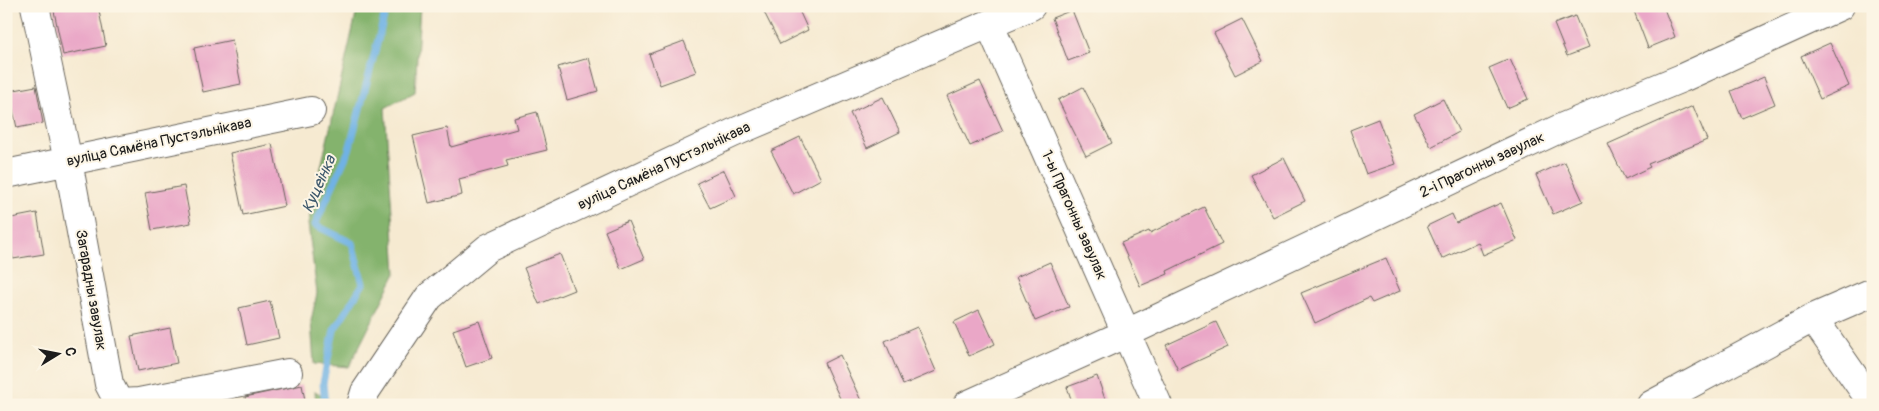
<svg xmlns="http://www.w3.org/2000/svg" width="1879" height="411" font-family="Pangolin,sans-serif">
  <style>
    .forest { fill: #84b36d; stroke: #506844 }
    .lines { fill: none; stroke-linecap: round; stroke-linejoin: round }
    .stream { stroke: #6fb2e4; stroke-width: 7 }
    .building { fill: #eaa7c7 }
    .minor-casing { stroke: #68645b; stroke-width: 30 }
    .minor { stroke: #fff; stroke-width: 28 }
    .labels { text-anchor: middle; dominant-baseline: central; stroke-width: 4; stroke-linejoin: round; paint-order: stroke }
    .street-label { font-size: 15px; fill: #1c1c1c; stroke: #fcf5e5 }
    .water-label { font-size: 16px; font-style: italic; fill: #3d586c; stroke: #fcf5e5 }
  </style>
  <rect width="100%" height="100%" fill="#fcf5e5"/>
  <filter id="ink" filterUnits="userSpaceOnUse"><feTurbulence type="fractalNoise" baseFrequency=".02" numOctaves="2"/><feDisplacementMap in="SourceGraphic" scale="10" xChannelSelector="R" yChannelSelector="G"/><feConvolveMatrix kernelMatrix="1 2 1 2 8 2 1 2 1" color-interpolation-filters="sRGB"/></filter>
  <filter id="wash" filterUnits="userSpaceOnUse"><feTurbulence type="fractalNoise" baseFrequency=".0096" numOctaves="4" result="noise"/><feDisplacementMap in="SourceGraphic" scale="20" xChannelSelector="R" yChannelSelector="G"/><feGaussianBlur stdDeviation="1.12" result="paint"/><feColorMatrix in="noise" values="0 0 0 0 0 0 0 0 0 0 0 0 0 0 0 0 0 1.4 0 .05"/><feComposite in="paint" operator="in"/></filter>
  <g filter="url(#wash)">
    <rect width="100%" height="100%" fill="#f6ead1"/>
    <!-- forest -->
    <path class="forest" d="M 358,6 L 420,6 L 415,92 L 385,108 L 396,273 L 349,367 L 314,364 L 311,321 L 317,293 L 308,224 Z
      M 315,391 L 338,405 L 316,405 Z"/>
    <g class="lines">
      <!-- stream -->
      <path class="stream" d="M 325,405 L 323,383 L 334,330 L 363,284 L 352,243 L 315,225 L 349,150 L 387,6"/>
    </g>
    <g id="blocks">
      <!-- building -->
      <path class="building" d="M 53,6 L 98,6 L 106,46 L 63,55 Z
        M 761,6 L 797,6 L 808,30 L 780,44 Z
        M 1647,6 L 1663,6 L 1675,37 L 1648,48 L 1634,11 Z
        M 1072,10 L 1089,53 L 1068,61 L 1052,18 Z
        M 1575,16 L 1588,48 L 1567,56 L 1554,24 Z
        M 1242,19 L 1263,61 L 1235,75 L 1214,33 Z
        M 232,40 L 241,84 L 203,92 L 194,48 Z
        M 684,41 L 696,72 L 660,85 L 649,54 Z
        M 1830,43 L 1849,86 L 1820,99 L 1801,56 Z
        M 589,58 L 598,91 L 567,100 L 558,67 Z
        M 1510,59 L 1528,99 L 1507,108 L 1489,68 Z
        M 1764,77 L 1775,104 L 1742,118 L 1731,91 Z
        M 980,81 L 1003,131 L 970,146 L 947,96 Z
        M 36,86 L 43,123 L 17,128 L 9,91 Z
        M 1083,87 L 1112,143 L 1086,156 L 1058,100 Z
        M 883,97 L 900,132 L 867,148 L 850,113 Z
        M 1443,99 L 1459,132 L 1431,147 L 1414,114 Z
        M 1693,106 L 1707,140 L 1648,164 L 1650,167 L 1625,179 L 1608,144 Z
        M 537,112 L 547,150 L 506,160 L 508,166 L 459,179 L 462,195 L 429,203 L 413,136 L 447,128 L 451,147 L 517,129 L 514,118 Z
        M 1378,119 L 1395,164 L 1366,174 L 1350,130 Z
        M 800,137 L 821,179 L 793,194 L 771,151 Z
        M 272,144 L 285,206 L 243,215 L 230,153 Z
        M 1284,158 L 1305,201 L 1273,217 L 1251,175 Z
        M 1565,162 L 1583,201 L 1553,214 L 1536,175 Z
        M 724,170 L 736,196 L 710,208 L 697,183 Z
        M 184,186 L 191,223 L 152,230 L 145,193 Z
        M 1501,203 L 1517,240 L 1483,255 L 1478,242 L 1442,259 L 1427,226 L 1452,214 L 1456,223 Z
        M 1204,207 L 1222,244 L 1167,271 L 1168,274 L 1140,286 L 1121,243 L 1149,231 L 1150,233 Z
        M 37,213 L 44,254 L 13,259 L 6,219 Z
        M 628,221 L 644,259 L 621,269 L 605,231 Z
        M 560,254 L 574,290 L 539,304 L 524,268 Z
        M 1386,258 L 1400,291 L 1372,303 L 1369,298 L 1315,323 L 1301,293 Z
        M 1050,262 L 1069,307 L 1035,321 L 1016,277 Z
        M 270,301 L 279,338 L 247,345 L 239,308 Z
        M 979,310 L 995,344 L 969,356 L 954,322 Z
        M 479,321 L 492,358 L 466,367 L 453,330 Z
        M 1216,322 L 1228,347 L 1178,370 L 1166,345 Z
        M 917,327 L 936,371 L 903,385 L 885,341 Z
        M 170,328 L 177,363 L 138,371 L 131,336 Z
        M 840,355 L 863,405 L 843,405 L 824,363 Z
        M 1097,376 L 1107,405 L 1073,405 L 1067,387 Z
        M 302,385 L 306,405 L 246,405 L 245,397 Z"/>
    </g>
  </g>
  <g filter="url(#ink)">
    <use href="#blocks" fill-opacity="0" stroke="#68645b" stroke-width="1"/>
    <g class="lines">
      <!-- minor casing -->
      <g class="minor-casing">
        <path id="minor" d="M 35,6 L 68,161 L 109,384 L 119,403 L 139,402 L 288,373
          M 990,25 L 1158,405
          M 6,174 L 311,111
          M 1813,318 L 1873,404
          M 361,405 L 365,392 L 429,297 L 488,248 L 733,133 L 1031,6
          M 967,405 L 1127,333 L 1563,127 L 1682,78 L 1840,6
          M 1651,405 L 1813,318 L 1873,292"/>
      </g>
      <!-- minor -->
      <use href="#minor" class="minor"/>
    </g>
  </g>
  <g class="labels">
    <!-- street labels -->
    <g class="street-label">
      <text transform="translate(159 142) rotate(-12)">вуліца Сямёна Пустэльнікава</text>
      <text transform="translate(1482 165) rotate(-25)">2-і Прагонны завулак</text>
      <text transform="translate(664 166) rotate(-25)">вуліца Сямёна Пустэльнікава</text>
      <text transform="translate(1074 215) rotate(66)">1-ы Прагонны завулак</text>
      <text transform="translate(91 290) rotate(80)">Загарадны завулак</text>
    </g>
    <!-- water labels -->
    <g class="water-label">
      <text transform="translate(319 184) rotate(-66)">Куцеінка</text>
    </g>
  </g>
  <!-- margin -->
  <rect width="1879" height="411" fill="none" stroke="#fcf5e5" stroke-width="25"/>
  <!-- north arrow -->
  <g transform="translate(58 354) rotate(80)" stroke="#fcf5e5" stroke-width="4" paint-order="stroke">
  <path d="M0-4L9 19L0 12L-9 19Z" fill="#1c1c1c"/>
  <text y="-8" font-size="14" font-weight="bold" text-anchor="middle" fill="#1c1c1c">С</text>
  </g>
</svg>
